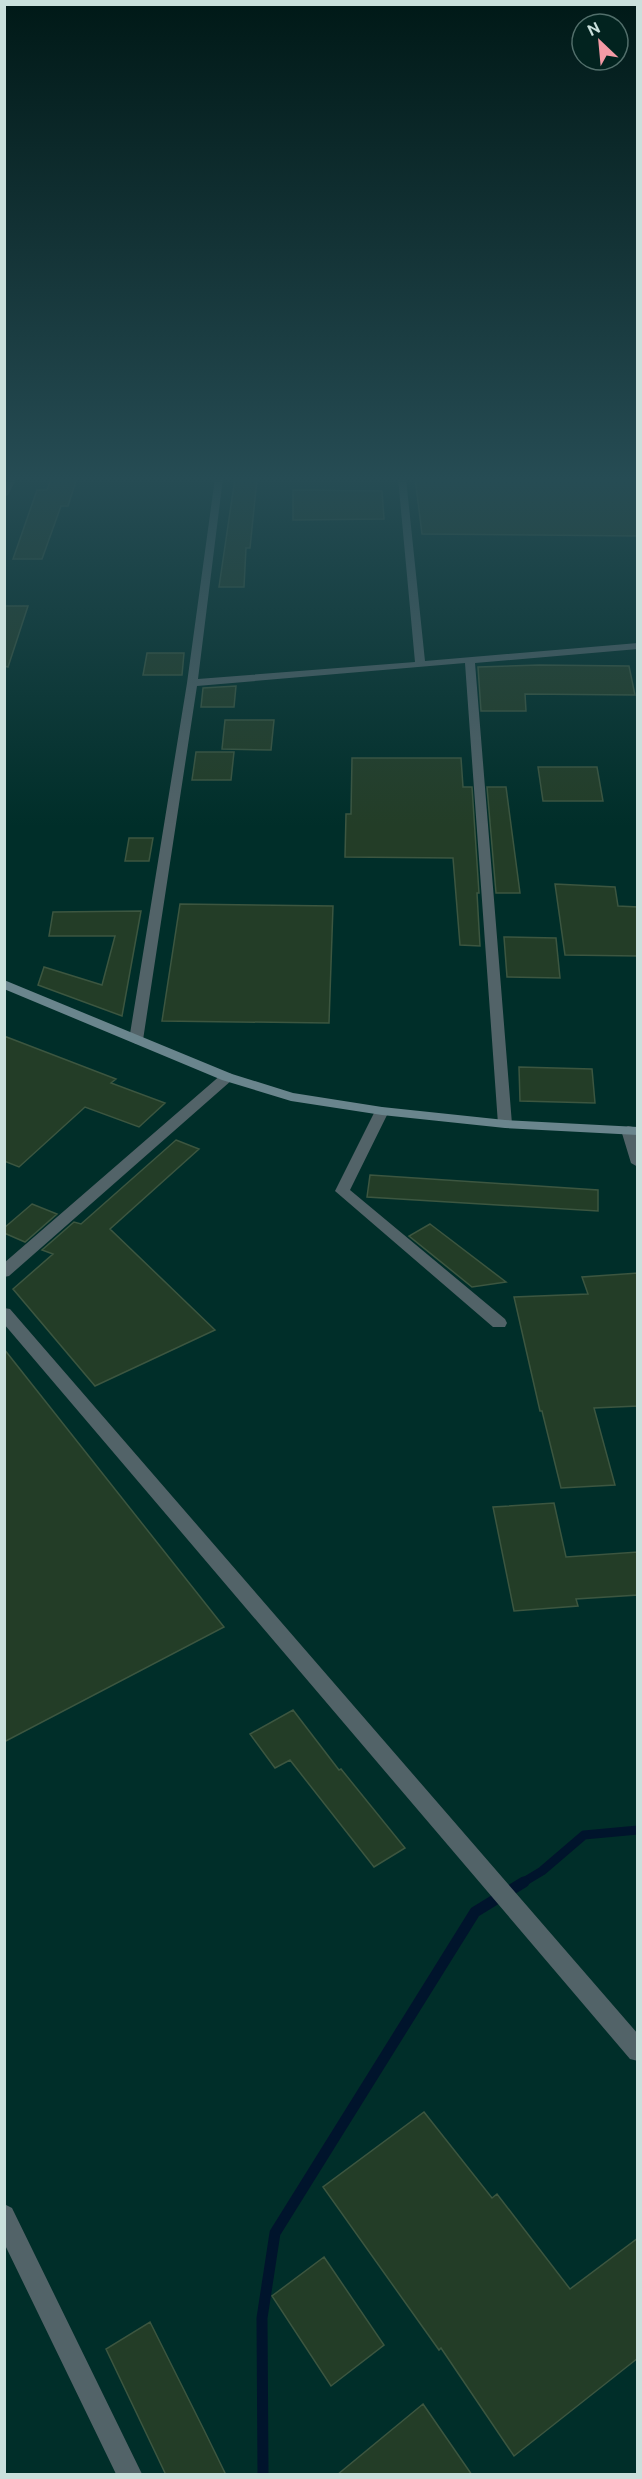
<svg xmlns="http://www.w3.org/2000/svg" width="642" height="2479" font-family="Ubuntu,sans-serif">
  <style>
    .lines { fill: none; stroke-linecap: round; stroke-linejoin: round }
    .stream-far1 { stroke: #00142c; stroke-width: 9 }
    .stream { stroke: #00142c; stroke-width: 11 }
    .building { fill: #233d27; stroke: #3c5640; stroke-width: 1.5 }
    .minor { fill: #526368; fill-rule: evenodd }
    .tertiary { fill: #526368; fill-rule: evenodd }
    .secondary { fill: #6a858d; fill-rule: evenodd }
  </style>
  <rect width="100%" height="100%" fill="#002e29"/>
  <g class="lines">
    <!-- stream-far1 -->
    <path class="stream-far1" d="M 522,1883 L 542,1871 L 584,1835 L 638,1830"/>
    <!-- stream -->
    <path class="stream" d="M 263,2474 L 262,2318 L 275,2233 L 475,1912 L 524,1882"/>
  </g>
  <!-- building -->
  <path class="building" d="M 51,478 L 77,478 L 68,506 L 61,506 L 42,559 L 13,559 L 37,490 L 47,490 Z
    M 235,478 L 257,479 L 250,548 L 246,548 L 244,587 L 219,587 Z
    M 415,478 L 638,478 L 638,536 L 422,534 Z
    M 293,490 L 382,491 L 384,519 L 293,520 Z
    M 4,606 L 28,606 L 8,667 L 4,666 Z
    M 147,653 L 184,653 L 182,675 L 143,675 Z
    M 539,665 L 629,666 L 635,695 L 525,694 L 526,711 L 481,711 L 478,667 Z
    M 236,686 L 234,707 L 201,707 L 203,688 Z
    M 225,720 L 274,720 L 271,750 L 222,749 Z
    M 196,752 L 234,752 L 231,780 L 192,780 Z
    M 352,758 L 461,758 L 463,787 L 472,787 L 479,893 L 477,893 L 480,946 L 460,945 L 453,858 L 345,857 L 346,814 L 351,814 Z
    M 538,767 L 597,767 L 603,801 L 543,801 Z
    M 487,787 L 506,787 L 520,893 L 496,893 Z
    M 129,838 L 153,838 L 149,861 L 125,861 Z
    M 555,884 L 615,887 L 618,906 L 638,907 L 638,956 L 565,955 Z
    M 180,904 L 333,906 L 329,1023 L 162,1021 Z
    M 141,911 L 122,1016 L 38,985 L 44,967 L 102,985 L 115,936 L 49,936 L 53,912 Z
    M 504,937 L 556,938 L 560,978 L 507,977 Z
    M 4,1036 L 116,1079 L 111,1083 L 165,1103 L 139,1127 L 85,1107 L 19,1167 L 4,1161 Z
    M 519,1067 L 592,1069 L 595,1103 L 520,1101 Z
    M 176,1140 L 199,1149 L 110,1229 L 215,1330 L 95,1386 L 13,1289 L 53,1254 L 42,1250 L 74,1222 L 81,1224 Z
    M 370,1175 L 598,1190 L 598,1211 L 367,1197 Z
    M 32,1204 L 57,1214 L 25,1242 L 4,1233 L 4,1228 Z
    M 430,1224 L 506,1282 L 472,1287 L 409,1236 Z
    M 638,1273 L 638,1406 L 594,1408 L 615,1485 L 561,1488 L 542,1411 L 540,1411 L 514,1297 L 588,1294 L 582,1277 Z
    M 4,1349 L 224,1627 L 4,1742 Z
    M 554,1503 L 566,1557 L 638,1552 L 638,1595 L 576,1599 L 578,1606 L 514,1611 L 493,1507 Z
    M 293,1710 L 339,1770 L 341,1769 L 405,1848 L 374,1867 L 290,1760 L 275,1768 L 250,1734 Z
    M 424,2112 L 492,2198 L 497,2194 L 570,2289 L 638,2238 L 638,2358 L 514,2456 L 441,2348 L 439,2350 L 323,2187 Z
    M 324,2257 L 384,2345 L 331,2386 L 272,2296 Z
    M 150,2322 L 204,2430 L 226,2475 L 166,2475 L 106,2349 Z
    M 423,2404 L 472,2475 L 337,2475 Z"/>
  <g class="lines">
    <!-- minor -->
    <path class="minor" d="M 215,478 L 223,478 L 198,679 L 415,662 L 398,478 L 406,478 L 425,661 L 638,643 L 638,649 L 475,663 L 512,1124 L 510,1127 L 500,1127 L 498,1124 L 465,663 L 197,686 L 143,1040 L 136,1044 L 129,1040 L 187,683 Z
      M 227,1073 L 232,1074 L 234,1077 L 232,1080 L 9,1276 L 4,1277 L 4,1263 L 222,1074 Z
      M 382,1107 L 389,1111 L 350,1190 L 505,1319 L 507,1323 L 505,1327 L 493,1327 L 335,1191 L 375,1111 Z
      M 628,1126 L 633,1127 L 638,1138 L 638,1167 L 631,1163 L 621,1130 Z
      M 4,1308 L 10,1309 L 638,2034 L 638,2061 L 630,2059 L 4,1324 Z
      M 4,2204 L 12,2208 L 142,2474 L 116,2474 L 4,2243 Z"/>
    <!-- tertiary -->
    <path class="tertiary" d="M 9,478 L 17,478 L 8,495 L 4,497 L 4,486 Z"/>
    <!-- secondary -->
    <path class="secondary" d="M 4,980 L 232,1074 L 293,1093 L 382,1107 L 505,1120 L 638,1127 L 638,1135 L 505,1128 L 382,1115 L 291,1101 L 222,1080 L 4,989 Z"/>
  </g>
  <!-- sky -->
  <linearGradient id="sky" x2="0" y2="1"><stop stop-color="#001917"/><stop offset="0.58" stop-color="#264c54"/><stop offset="1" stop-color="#264c54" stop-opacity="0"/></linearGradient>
  <rect width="642" height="826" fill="url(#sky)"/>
  <!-- border -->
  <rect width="642" height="2479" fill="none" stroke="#cae0dc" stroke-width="12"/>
  <!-- north arrow -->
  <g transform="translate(600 42) rotate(334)"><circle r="28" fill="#02231f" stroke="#526f6b" stroke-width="1.5"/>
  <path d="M0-4.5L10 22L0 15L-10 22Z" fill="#f49aa5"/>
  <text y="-9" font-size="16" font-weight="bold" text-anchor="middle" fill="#cae0dc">N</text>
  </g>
</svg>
